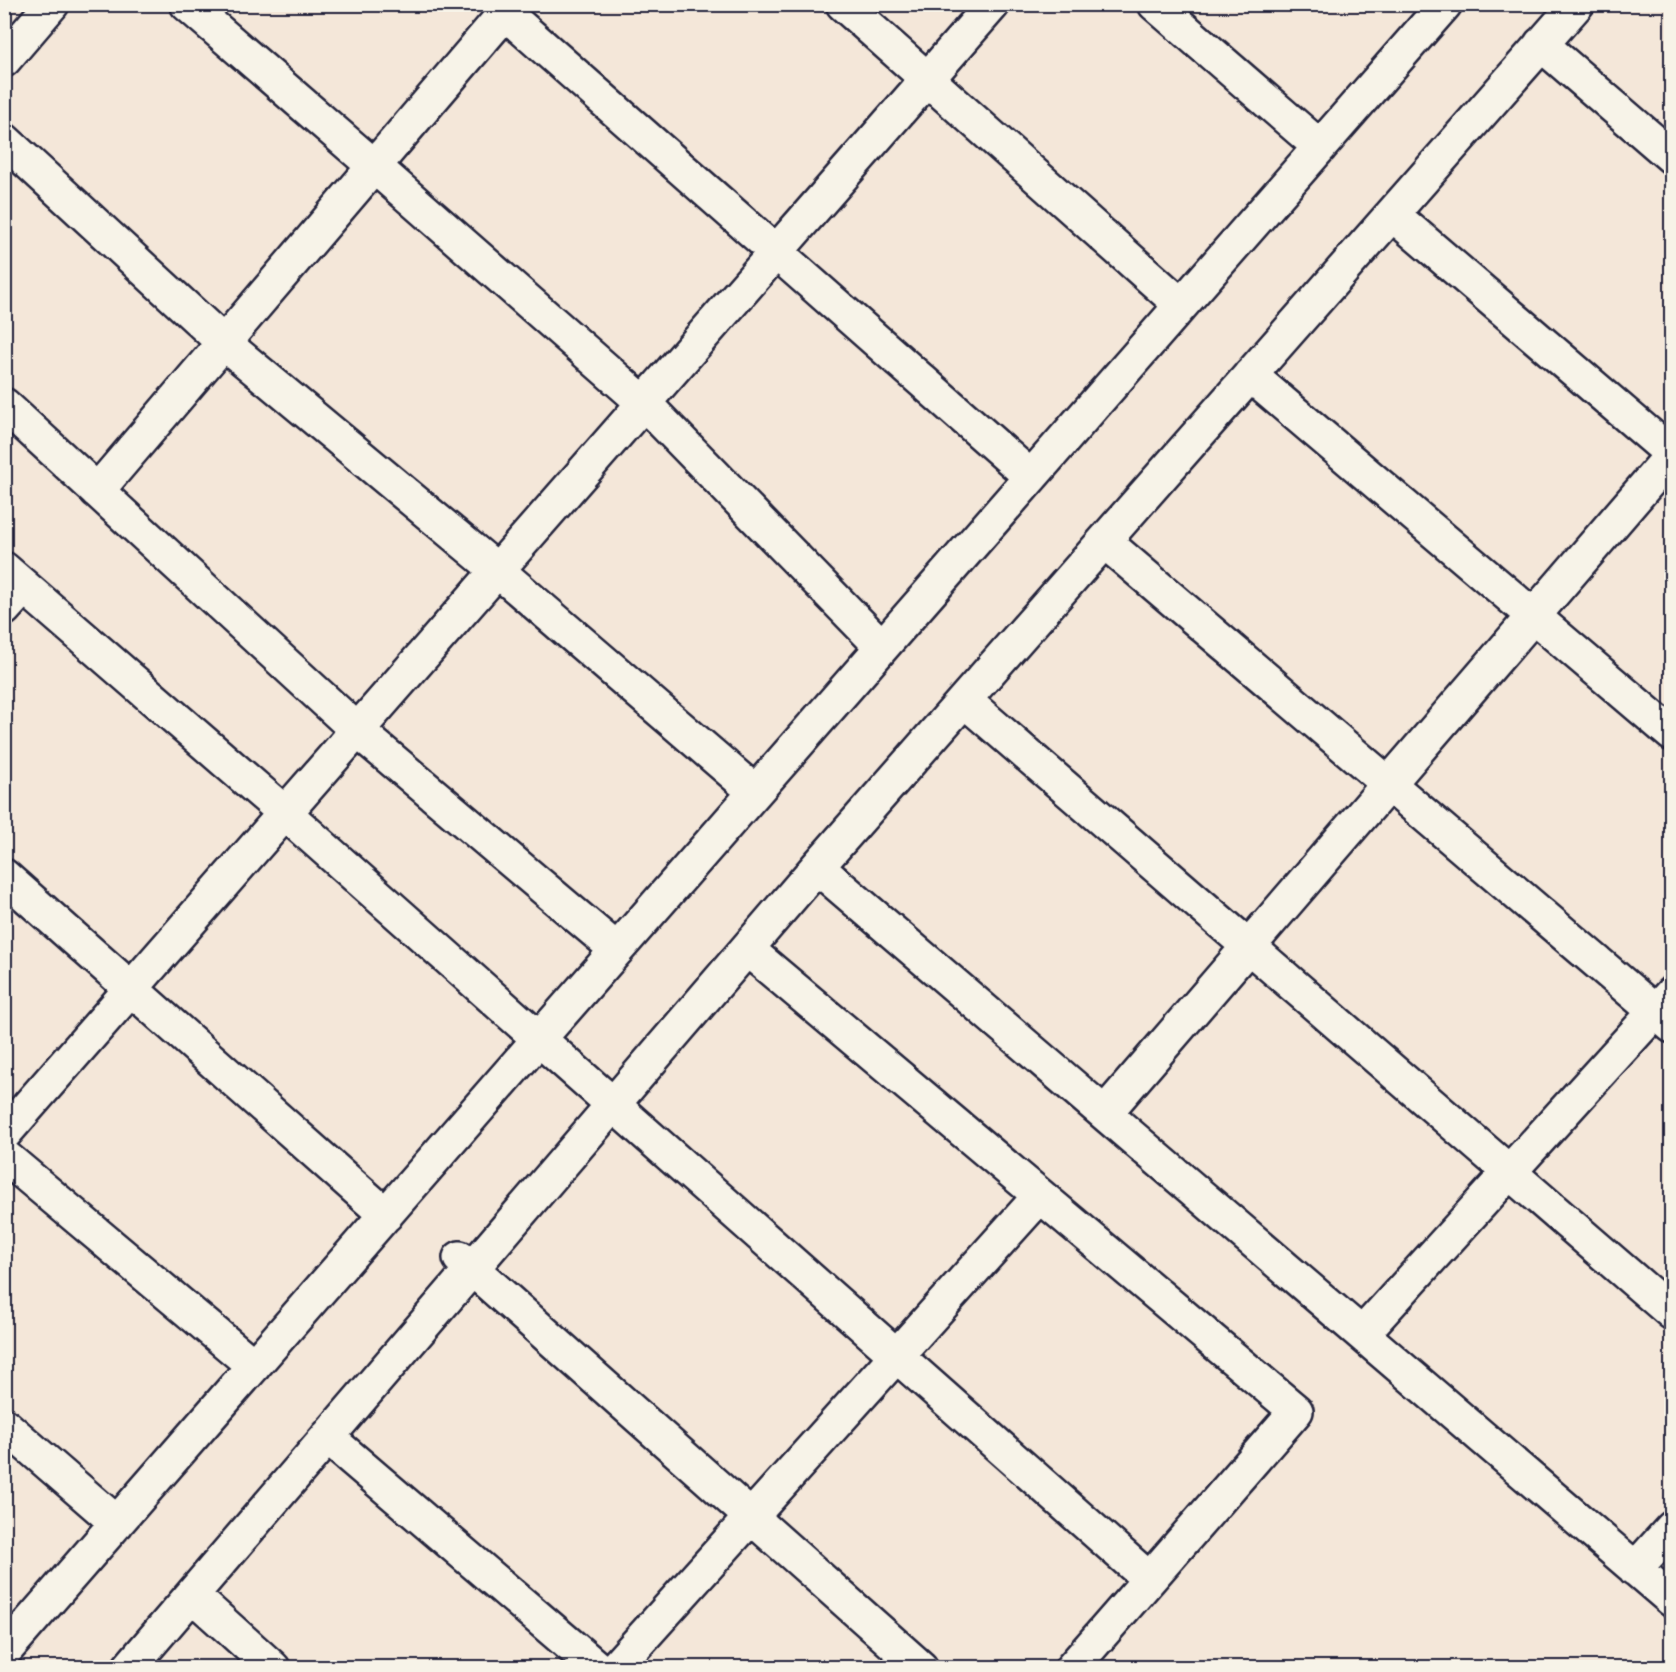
<svg xmlns="http://www.w3.org/2000/svg" width="1676" height="1672" font-family="'Patrick Hand',sans-serif">
  <style>
    .lines { fill: none; stroke-linecap: round; stroke-linejoin: round }
    .minor-casing { stroke: #22223b; stroke-width: 38 }
    .minor { stroke: #f7f3e8; stroke-width: 33 }
  </style>
  <rect width="100%" height="100%" fill="#f4e7d9"/>
  <filter id="ink" filterUnits="userSpaceOnUse"><feTurbulence type="fractalNoise" baseFrequency=".0167" numOctaves="2"/><feDisplacementMap in="SourceGraphic" scale="12" xChannelSelector="R" yChannelSelector="G"/><feConvolveMatrix kernelMatrix="1 2 1 2 8 2 1 2 1" color-interpolation-filters="sRGB"/></filter>
  <g filter="url(#ink)">
    <g class="lines">
      <!-- minor casing -->
      <g class="minor-casing">
        <path id="minor" d="M 187,4 L 375,167 L 644,403 L 882,647
          M 843,4 L 1181,305
          M 1155,4 L 1320,147
          M 1541,44 L 1672,157
          M 4,60 L 52,4
          M 4,140 L 224,343 L 498,571 L 755,792
          M 1392,214 L 1672,454
          M 1250,375 L 1672,734
          M 4,405 L 358,731 L 617,950
          M 97,491 L 505,13 L 1031,477
          M 1104,541 L 1672,1026
          M 4,569 L 286,814 L 539,1039 L 4,1652
          M 4,609 L 24,587
          M 964,700 L 1672,1313
          M 817,867 L 1672,1600
          M 4,876 L 386,1215
          M 747,949 L 1296,1411 L 1072,1668
          M 1105,1113 L 1672,455
          M 4,1134 L 993,4
          M 4,1156 L 254,1366
          M 460,1258 L 921,1668
          M 1362,1334 L 1672,993
          M 4,1425 L 117,1523
          M 327,1437 L 597,1668
          M 1635,1569 L 1672,1528
          M 1149,1579 L 539,1039 L 1445,4
          M 192,1595 L 273,1668
          M 129,1668 L 817,867 L 1577,4
          M 615,1668 L 1040,1196"/>
      </g>
      <!-- minor -->
      <use href="#minor" class="minor"/>
    </g>
  </g>
  <!-- margin -->
  <rect width="1676" height="1672" fill="none" stroke="#f7f3e8" stroke-width="24"/>
  <rect x="12" y="12" width="1652" height="1648" fill="none" stroke="#22223b" stroke-width="2" filter="url(#ink)"/>
</svg>
